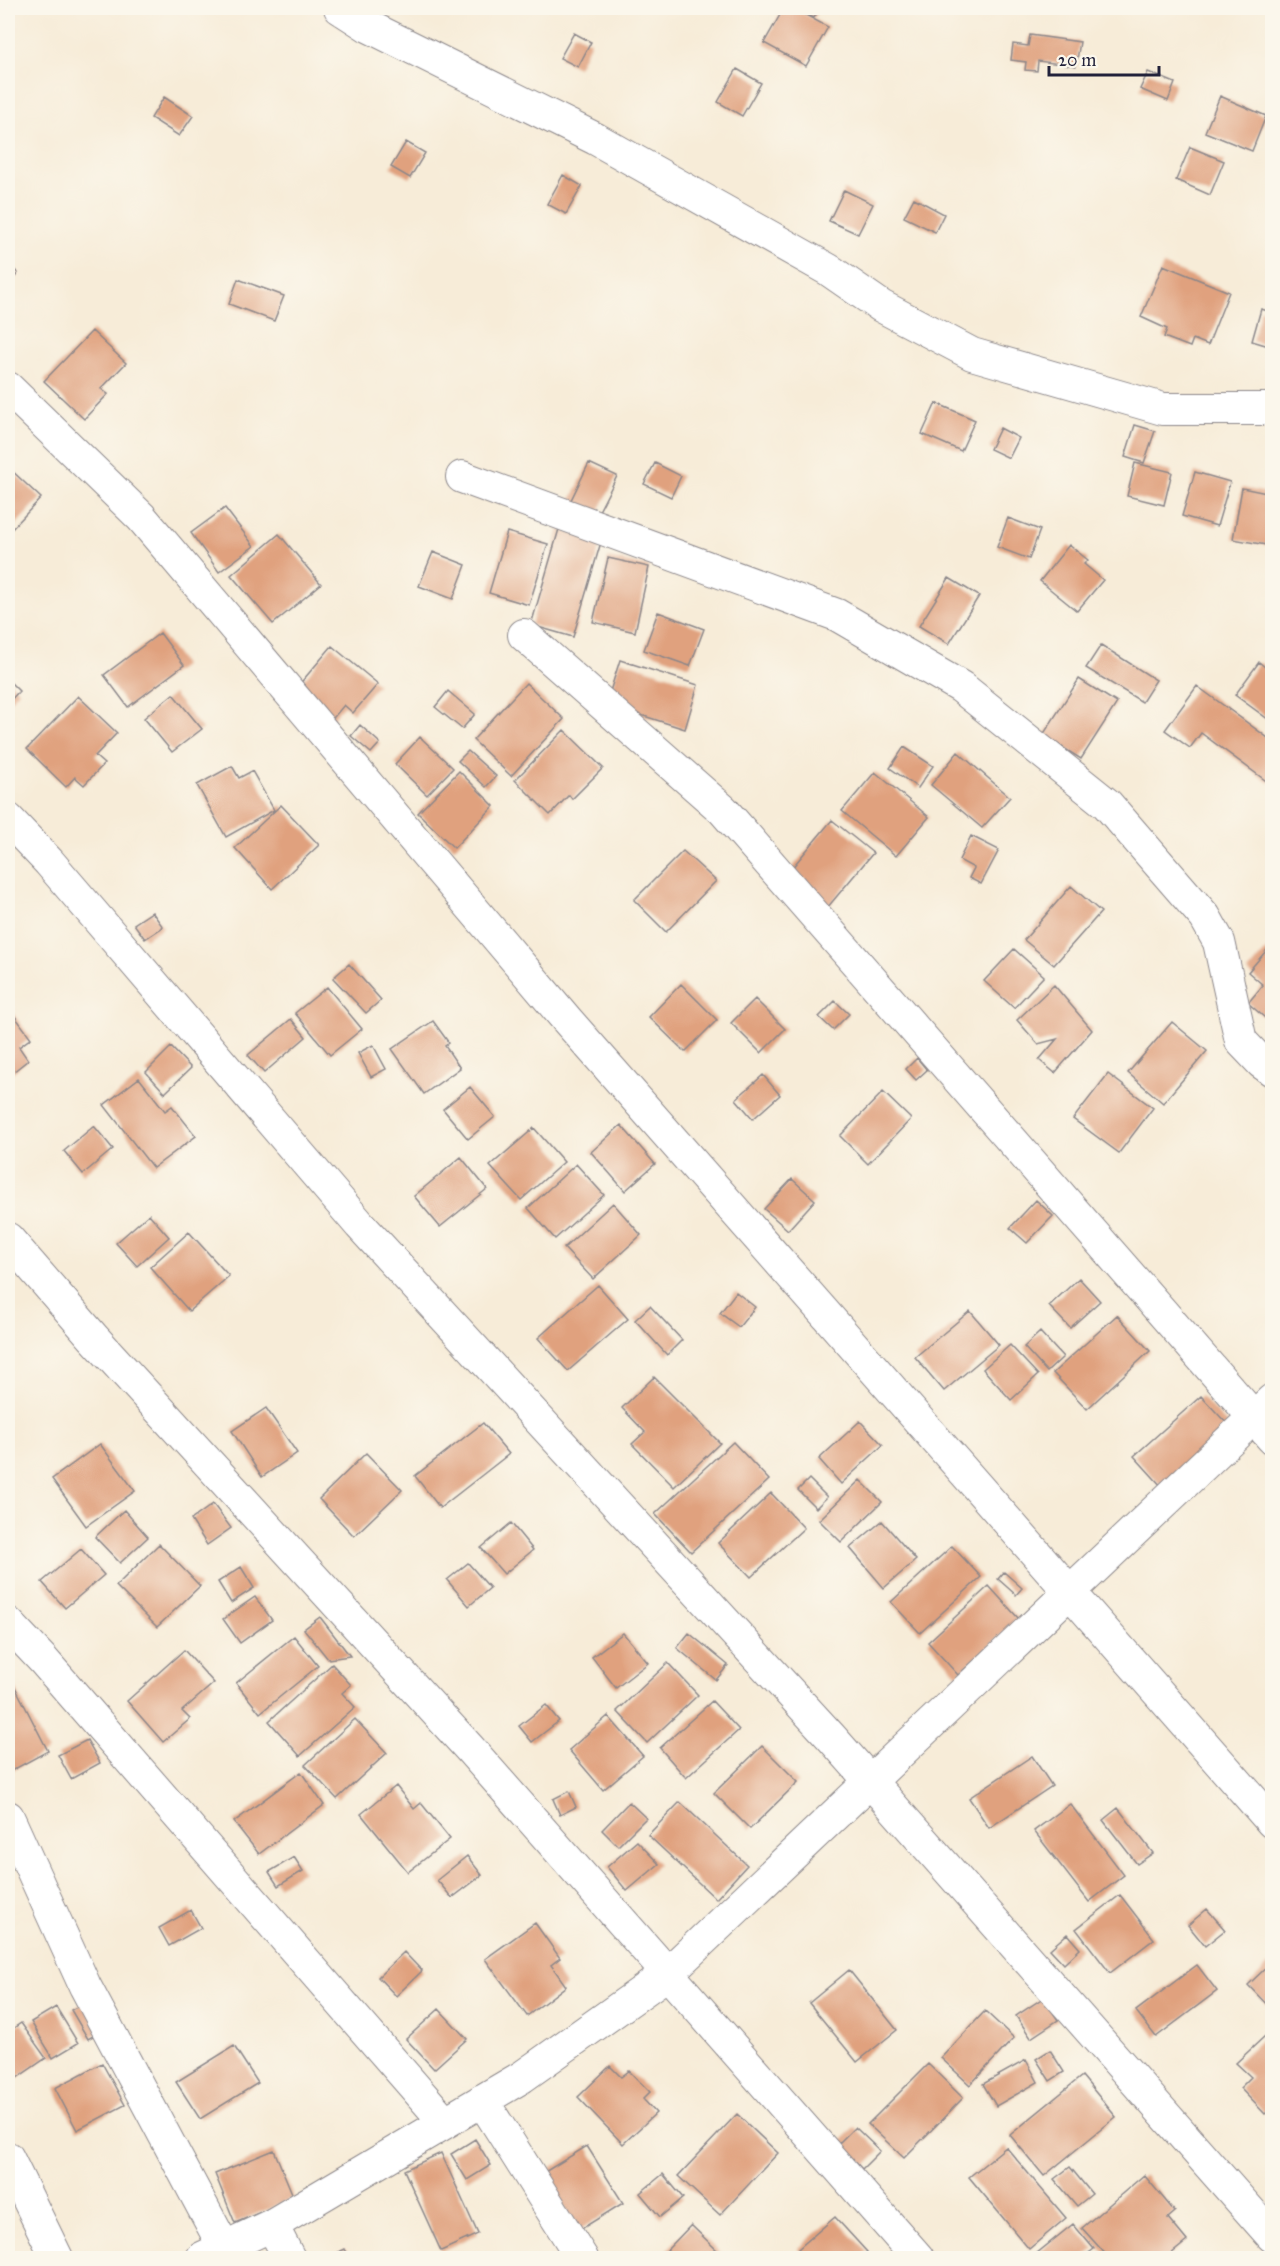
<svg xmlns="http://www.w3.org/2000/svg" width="1280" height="2266" font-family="'IM FELL Great Primer',serif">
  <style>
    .building { fill: #e0a17e }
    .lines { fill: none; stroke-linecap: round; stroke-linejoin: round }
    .street-casing { stroke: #8c878a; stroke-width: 34 }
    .street { stroke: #fff; stroke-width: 32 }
  </style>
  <rect width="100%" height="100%" fill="#fbf7ec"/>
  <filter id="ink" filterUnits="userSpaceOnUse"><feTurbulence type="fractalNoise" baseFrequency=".0167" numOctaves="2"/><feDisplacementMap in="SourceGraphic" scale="12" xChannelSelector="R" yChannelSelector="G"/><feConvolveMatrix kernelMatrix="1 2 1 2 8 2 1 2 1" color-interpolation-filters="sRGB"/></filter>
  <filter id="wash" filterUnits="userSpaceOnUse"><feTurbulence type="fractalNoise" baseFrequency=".008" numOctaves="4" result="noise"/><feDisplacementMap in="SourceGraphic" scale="24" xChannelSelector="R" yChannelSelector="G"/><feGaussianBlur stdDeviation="1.35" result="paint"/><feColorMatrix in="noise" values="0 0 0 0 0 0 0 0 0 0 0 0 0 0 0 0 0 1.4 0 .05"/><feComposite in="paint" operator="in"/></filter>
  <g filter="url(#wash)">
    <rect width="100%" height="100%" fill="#f7ecd8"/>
    <g id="blocks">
      <!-- building -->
      <path class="building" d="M 784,8 L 793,8 L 828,27 L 806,66 L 764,43 Z
        M 801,8 L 820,8 L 814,18 L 799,10 Z
        M 574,33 L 591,42 L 578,67 L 560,58 Z
        M 1030,35 L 1080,42 L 1076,66 L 1038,61 L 1037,71 L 1025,70 L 1026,62 L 1011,60 L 1013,44 L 1028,46 Z
        M 737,69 L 761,83 L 742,116 L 718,102 Z
        M 1148,72 L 1175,83 L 1168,101 L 1140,89 Z
        M 1220,96 L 1266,116 L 1252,151 L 1205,132 Z
        M 164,97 L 193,116 L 179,136 L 151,118 Z
        M 406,142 L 425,153 L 410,178 L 391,167 Z
        M 1190,147 L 1224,161 L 1210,195 L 1176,180 Z
        M 563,175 L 582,186 L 566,214 L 547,204 Z
        M 844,190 L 873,204 L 858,234 L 829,221 Z
        M 914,198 L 944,214 L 935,232 L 904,217 Z
        M 8,264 L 18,273 L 8,286 Z
        M 1163,265 L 1229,292 L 1208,345 L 1193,339 L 1190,347 L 1164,337 L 1167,329 L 1141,317 Z
        M 238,279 L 284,296 L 274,321 L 229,304 Z
        M 1261,309 L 1272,312 L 1272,347 L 1252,341 Z
        M 92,331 L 126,363 L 101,389 L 108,394 L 84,419 L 44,381 Z
        M 936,403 L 975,420 L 961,451 L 922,434 Z
        M 1135,425 L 1155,431 L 1144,463 L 1125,457 Z
        M 1000,428 L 1019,438 L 1009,458 L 990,449 Z
        M 589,463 L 617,476 L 598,513 L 571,500 Z
        M 655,463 L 681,476 L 671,497 L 644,484 Z
        M 1135,463 L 1172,472 L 1164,505 L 1127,496 Z
        M 8,467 L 41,498 L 8,533 Z
        M 1195,472 L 1230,482 L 1217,526 L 1182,516 Z
        M 1242,488 L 1272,494 L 1272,546 L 1233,539 Z
        M 225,508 L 254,546 L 219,572 L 191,533 Z
        M 1008,518 L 1040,530 L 1029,559 L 997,547 Z
        M 559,529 L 601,542 L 573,637 L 531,625 Z
        M 507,532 L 548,544 L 529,605 L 489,593 Z
        M 279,534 L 321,584 L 273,624 L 231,575 Z
        M 1069,545 L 1088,560 L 1084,564 L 1103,580 L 1077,611 L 1040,581 Z
        M 433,552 L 466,565 L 453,599 L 419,586 Z
        M 608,558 L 649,567 L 635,632 L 593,622 Z
        M 949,578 L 979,596 L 949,644 L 919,626 Z
        M 658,612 L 704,629 L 690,666 L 644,650 Z
        M 160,633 L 184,665 L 128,707 L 104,675 Z
        M 1101,645 L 1156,680 L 1142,702 L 1086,668 Z
        M 332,646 L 378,684 L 353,713 L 344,705 L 329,723 L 292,693 Z
        M 620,660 L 698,685 L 685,729 L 606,704 Z
        M 1259,662 L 1272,673 L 1272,722 L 1235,695 Z
        M 1079,679 L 1117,703 L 1081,759 L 1043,735 Z
        M 8,680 L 19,691 L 8,703 Z
        M 526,683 L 564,719 L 511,776 L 473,740 Z
        M 1197,686 L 1272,741 L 1272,778 L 1269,783 L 1201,733 L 1190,748 L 1165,730 Z
        M 448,691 L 475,714 L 462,729 L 435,707 Z
        M 173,694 L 202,729 L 172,752 L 144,718 Z
        M 78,696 L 117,733 L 95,756 L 104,764 L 84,785 L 75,777 L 66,787 L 27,749 Z
        M 360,725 L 380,743 L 371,753 L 351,736 Z
        M 564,730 L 603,768 L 572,799 L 569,795 L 550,815 L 515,780 Z
        M 420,737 L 453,768 L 427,795 L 395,764 Z
        M 904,747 L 933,766 L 918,788 L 890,768 Z
        M 468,751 L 496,776 L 486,787 L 458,761 Z
        M 958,752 L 1010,797 L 982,828 L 931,785 Z
        M 232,766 L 239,778 L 252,771 L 274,810 L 226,837 L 197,785 Z
        M 459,771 L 494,806 L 454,848 L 418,813 Z
        M 875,772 L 929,817 L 896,856 L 842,811 Z
        M 281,805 L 319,845 L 272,889 L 235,848 Z
        M 832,820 L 873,853 L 827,908 L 786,875 Z
        M 971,836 L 999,850 L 981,884 L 969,878 L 974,868 L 959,860 Z
        M 683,851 L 716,881 L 666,932 L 634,900 Z
        M 1071,886 L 1101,912 L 1054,965 L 1024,940 Z
        M 152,912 L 163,927 L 145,939 L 134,924 Z
        M 1272,944 L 1272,1024 L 1248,1003 L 1263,985 L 1248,972 Z
        M 1014,949 L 1044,976 L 1014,1008 L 984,981 Z
        M 349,964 L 381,1000 L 366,1013 L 333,978 Z
        M 681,984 L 717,1020 L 685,1052 L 649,1017 Z
        M 1054,985 L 1092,1030 L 1055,1073 L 1039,1060 L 1057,1039 L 1038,1044 L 1017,1020 Z
        M 327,987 L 362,1029 L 330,1055 L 295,1013 Z
        M 755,999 L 785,1029 L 761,1053 L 731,1023 Z
        M 835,1001 L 849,1014 L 833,1030 L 819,1017 Z
        M 8,1007 L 31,1038 L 19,1047 L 28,1060 L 8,1076 Z
        M 291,1019 L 306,1037 L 264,1073 L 248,1055 Z
        M 433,1021 L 449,1043 L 445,1046 L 460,1068 L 424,1094 L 392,1049 Z
        M 1172,1022 L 1207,1051 L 1163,1103 L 1128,1073 Z
        M 373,1045 L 386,1069 L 371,1077 L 358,1053 Z
        M 171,1047 L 191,1068 L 165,1093 L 146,1072 Z
        M 917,1058 L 927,1070 L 916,1080 L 906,1069 Z
        M 1108,1074 L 1153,1108 L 1119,1153 L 1073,1119 Z
        M 763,1075 L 780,1095 L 753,1119 L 736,1099 Z
        M 139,1078 L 165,1111 L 172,1106 L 196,1136 L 153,1168 L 104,1105 Z
        M 470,1087 L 495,1117 L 468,1139 L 443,1109 Z
        M 883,1092 L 911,1119 L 868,1164 L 840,1136 Z
        M 621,1125 L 655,1164 L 625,1191 L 591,1152 Z
        M 94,1126 L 113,1149 L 83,1174 L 64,1151 Z
        M 534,1128 L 564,1162 L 521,1200 L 490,1166 Z
        M 461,1157 L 487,1189 L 440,1227 L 414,1196 Z
        M 576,1164 L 604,1195 L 555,1239 L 528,1208 Z
        M 792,1179 L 815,1200 L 788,1230 L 764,1209 Z
        M 1036,1200 L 1053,1216 L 1027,1243 L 1010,1228 Z
        M 613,1203 L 641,1235 L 593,1279 L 564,1248 Z
        M 149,1214 L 169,1237 L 137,1266 L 116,1243 Z
        M 189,1232 L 229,1276 L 189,1311 L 150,1267 Z
        M 1079,1278 L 1100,1301 L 1070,1328 L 1049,1306 Z
        M 598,1285 L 628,1319 L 568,1371 L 538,1338 Z
        M 736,1292 L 755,1307 L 739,1327 L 720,1313 Z
        M 650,1306 L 682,1340 L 667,1355 L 635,1320 Z
        M 970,1311 L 999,1345 L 944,1391 L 915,1357 Z
        M 1117,1315 L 1150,1351 L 1087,1409 L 1053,1373 Z
        M 1040,1332 L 1063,1357 L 1047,1372 L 1024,1347 Z
        M 1010,1345 L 1038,1375 L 1011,1400 L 983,1369 Z
        M 654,1377 L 720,1443 L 674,1487 L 632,1444 L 645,1432 L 622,1408 Z
        M 1201,1396 L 1230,1427 L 1163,1488 L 1134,1456 Z
        M 266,1408 L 297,1453 L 262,1477 L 232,1431 Z
        M 860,1421 L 883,1445 L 841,1484 L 819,1459 Z
        M 483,1423 L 509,1454 L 440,1508 L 415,1476 Z
        M 733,1442 L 769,1480 L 691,1552 L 655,1514 Z
        M 100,1444 L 135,1491 L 86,1526 L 52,1479 Z
        M 366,1453 L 402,1490 L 354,1536 L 319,1499 Z
        M 809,1479 L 827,1497 L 816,1508 L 798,1490 Z
        M 860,1480 L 882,1502 L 841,1542 L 819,1520 Z
        M 771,1493 L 804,1528 L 751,1577 L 718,1543 Z
        M 213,1504 L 231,1528 L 207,1545 L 191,1520 Z
        M 124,1510 L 148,1537 L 120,1563 L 95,1537 Z
        M 882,1521 L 916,1560 L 884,1588 L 850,1548 Z
        M 511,1523 L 533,1550 L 504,1574 L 481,1548 Z
        M 159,1544 L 200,1586 L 157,1627 L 116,1586 Z
        M 952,1546 L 981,1577 L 920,1633 L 891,1602 Z
        M 81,1549 L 104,1575 L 65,1608 L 42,1582 Z
        M 468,1563 L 490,1588 L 469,1606 L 447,1580 Z
        M 241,1567 L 254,1588 L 231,1603 L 218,1582 Z
        M 1004,1572 L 1022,1588 L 1016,1595 L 998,1579 Z
        M 989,1586 L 1019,1619 L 958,1675 L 928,1642 Z
        M 255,1597 L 272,1620 L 240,1643 L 223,1619 Z
        M 320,1617 L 350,1656 L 328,1659 L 304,1629 Z
        M 623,1633 L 648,1663 L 616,1688 L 592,1657 Z
        M 689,1633 L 728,1665 L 716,1680 L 677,1648 Z
        M 294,1636 L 318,1666 L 260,1713 L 236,1683 Z
        M 184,1650 L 214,1683 L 182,1711 L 190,1719 L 163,1742 L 127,1701 Z
        M 668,1663 L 698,1695 L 647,1743 L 617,1711 Z
        M 332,1664 L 351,1685 L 342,1693 L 355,1707 L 300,1756 L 269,1721 Z
        M 11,1679 L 48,1751 L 11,1771 L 8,1763 L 8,1681 Z
        M 712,1701 L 739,1730 L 686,1778 L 660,1748 Z
        M 546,1705 L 559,1721 L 532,1742 L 519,1726 Z
        M 608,1716 L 643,1756 L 603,1790 L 569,1750 Z
        M 355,1719 L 387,1753 L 337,1799 L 305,1765 Z
        M 87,1740 L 100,1763 L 71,1779 L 58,1755 Z
        M 762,1746 L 798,1782 L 750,1829 L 714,1793 Z
        M 1032,1756 L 1052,1786 L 989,1828 L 969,1798 Z
        M 301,1772 L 324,1805 L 259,1854 L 234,1822 Z
        M 396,1786 L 414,1809 L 421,1803 L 450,1839 L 408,1872 L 361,1814 Z
        M 569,1791 L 576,1807 L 560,1815 L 553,1799 Z
        M 629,1802 L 646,1818 L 618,1846 L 602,1830 Z
        M 680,1802 L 747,1865 L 716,1899 L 648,1835 Z
        M 1070,1804 L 1124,1875 L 1089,1902 L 1034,1831 Z
        M 1118,1808 L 1153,1853 L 1137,1864 L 1103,1820 Z
        M 637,1841 L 659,1864 L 627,1891 L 607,1867 Z
        M 467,1856 L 482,1875 L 452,1898 L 437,1880 Z
        M 294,1857 L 303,1871 L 278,1886 L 269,1872 Z
        M 1120,1895 L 1154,1939 L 1110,1973 L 1076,1929 Z
        M 1207,1909 L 1225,1930 L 1205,1946 L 1188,1925 Z
        M 191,1910 L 201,1928 L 169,1946 L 159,1928 Z
        M 535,1923 L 560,1958 L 551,1965 L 566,1986 L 527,2016 L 485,1959 Z
        M 1067,1934 L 1080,1949 L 1064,1964 L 1050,1949 Z
        M 404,1952 L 422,1971 L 396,1996 L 378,1977 Z
        M 1272,1962 L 1272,2010 L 1248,1985 Z
        M 1197,1965 L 1217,1991 L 1156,2037 L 1136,2011 Z
        M 849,1970 L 897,2030 L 857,2062 L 809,2003 Z
        M 1043,1998 L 1058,2020 L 1031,2038 L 1016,2016 Z
        M 84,2003 L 100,2032 L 88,2039 L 71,2010 Z
        M 56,2007 L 78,2043 L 53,2058 L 31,2022 Z
        M 439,2009 L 467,2039 L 434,2069 L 406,2039 Z
        M 985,2011 L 1014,2038 L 970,2085 L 941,2058 Z
        M 21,2023 L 46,2058 L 8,2084 L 8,2032 Z
        M 1265,2036 L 1272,2044 L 1272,2108 L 1265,2114 L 1240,2088 L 1251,2077 L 1236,2063 Z
        M 234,2046 L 258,2083 L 200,2119 L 176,2082 Z
        M 1050,2050 L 1064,2072 L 1050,2081 L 1036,2059 Z
        M 1026,2060 L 1038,2082 L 996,2106 L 983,2084 Z
        M 102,2063 L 125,2105 L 77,2130 L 55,2088 Z
        M 928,2064 L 963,2098 L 904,2158 L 868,2124 Z
        M 610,2066 L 621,2077 L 629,2071 L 650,2092 L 643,2099 L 656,2113 L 623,2144 L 578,2097 Z
        M 1082,2076 L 1116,2117 L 1044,2176 L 1010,2135 Z
        M 737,2114 L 778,2153 L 720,2215 L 678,2176 Z
        M 855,2127 L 880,2151 L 862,2169 L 838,2144 Z
        M 475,2139 L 491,2165 L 467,2180 L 451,2154 Z
        M 587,2146 L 623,2203 L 578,2231 L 543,2173 Z
        M 1006,2147 L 1066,2218 L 1029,2249 L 969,2177 Z
        M 274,2150 L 294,2198 L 235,2223 L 215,2174 Z
        M 441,2153 L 478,2234 L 441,2251 L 404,2170 Z
        M 1070,2167 L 1092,2194 L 1077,2206 L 1054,2179 Z
        M 663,2174 L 683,2198 L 660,2217 L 640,2193 Z
        M 1144,2175 L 1175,2212 L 1168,2218 L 1187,2241 L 1166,2258 L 1109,2258 L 1082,2228 Z
        M 835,2217 L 867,2252 L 859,2258 L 807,2258 L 798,2249 Z
        M 1073,2224 L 1094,2249 L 1082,2258 L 1031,2258 Z
        M 691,2225 L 723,2256 L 720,2258 L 676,2258 L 667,2250 Z
        M 345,2249 L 350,2258 L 326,2258 Z"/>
    </g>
  </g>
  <g filter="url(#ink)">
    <use href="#blocks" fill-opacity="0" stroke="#8c878a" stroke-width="1.5"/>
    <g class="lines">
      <!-- street casing -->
      <g class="street-casing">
        <path id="street" d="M 340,8 L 368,26 L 596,139 L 829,270 L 881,306 L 972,354 L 1163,409 L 1272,409
          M 8,388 L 141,517 L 567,1020 L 1272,1822
          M 462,477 L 837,615 L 961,687 L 1107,804 L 1205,917 L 1219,942 L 1241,1041 L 1262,1063 L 1272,1070
          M 524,635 L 723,810 L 1272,1438
          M 8,819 L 49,862 L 360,1225 L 831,1737 L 1272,2236
          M 8,1239 L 93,1337 L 470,1749 L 918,2258
          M 8,1623 L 43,1660 L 445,2122
          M 8,1817 L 85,1986 L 224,2247
          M 482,2100 L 582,2258
          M 8,2158 L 57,2258
          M 272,2225 L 289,2258
          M 202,2258 L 272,2225 L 522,2077 L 667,1974 L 1272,1400"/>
      </g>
      <!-- street -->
      <use href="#street" class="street"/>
    </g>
  </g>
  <!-- margin -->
  <rect width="1280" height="2266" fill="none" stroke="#fbf7ec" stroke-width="30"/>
  <!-- scale -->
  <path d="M1049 66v9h110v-9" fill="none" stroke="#22223b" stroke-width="3"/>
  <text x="1058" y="66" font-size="18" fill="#22223b" stroke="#fbf7ec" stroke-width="4.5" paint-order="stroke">20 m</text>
</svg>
